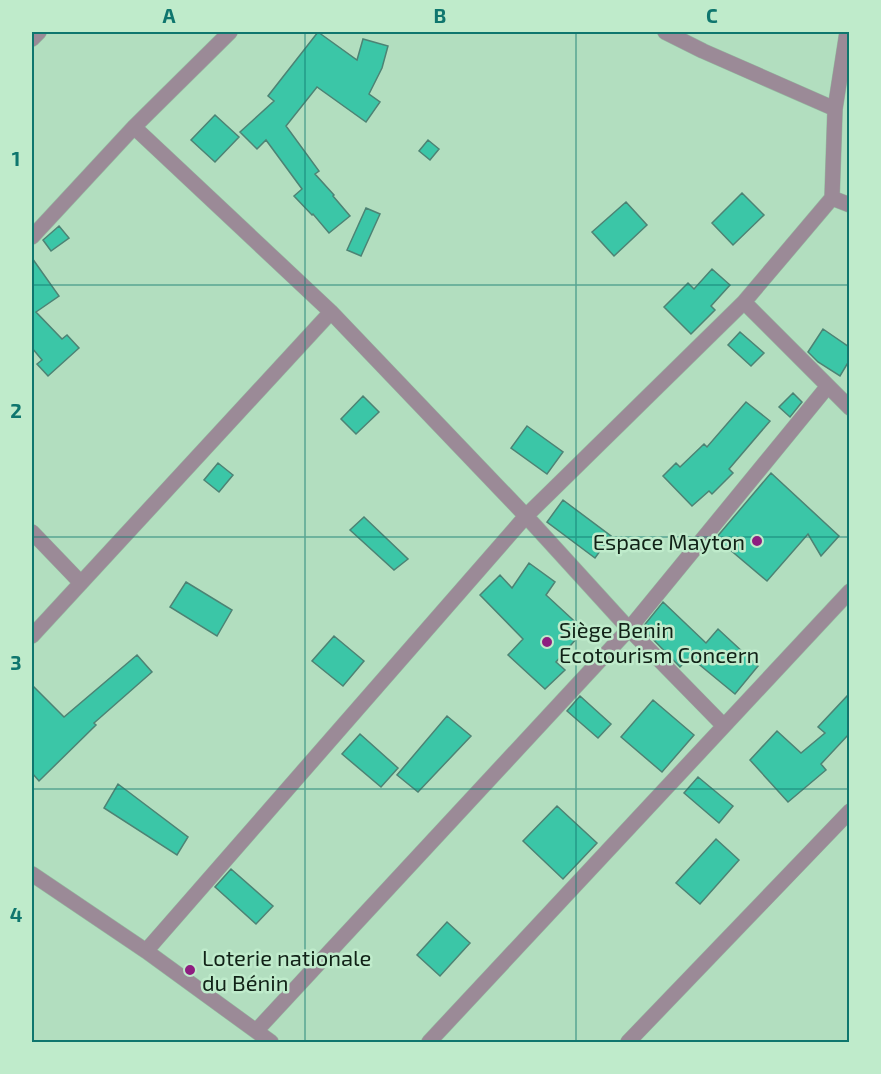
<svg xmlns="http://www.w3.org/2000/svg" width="881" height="1074" font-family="'Exo 2',sans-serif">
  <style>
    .building { fill: #3bc6a7; stroke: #4d8374; stroke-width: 1.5 }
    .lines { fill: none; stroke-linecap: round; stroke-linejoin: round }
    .street-casing { stroke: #95bca1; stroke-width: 16 }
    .street { stroke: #9b8a97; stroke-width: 15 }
    .grid { fill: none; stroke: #0f766e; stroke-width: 1.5; stroke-opacity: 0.55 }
    .poi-dot { fill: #8e1e80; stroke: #bfebcb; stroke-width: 2 }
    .labels { text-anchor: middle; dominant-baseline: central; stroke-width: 5; stroke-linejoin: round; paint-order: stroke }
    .poi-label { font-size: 22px; fill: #112217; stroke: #bfebcb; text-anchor: start }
    .neatline { fill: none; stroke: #0f766e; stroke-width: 2 }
    .grid-label { font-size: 20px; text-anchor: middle; font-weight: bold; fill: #0f766e }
  </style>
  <rect width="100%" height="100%" fill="#b2debf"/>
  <!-- building -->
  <path class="building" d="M 318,32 L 357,60 L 363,39 L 388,46 L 382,68 L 369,94 L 380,102 L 366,122 L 317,87 L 286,126 L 319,171 L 315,174 L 334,195 L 333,196 L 350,216 L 329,233 L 313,214 L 312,215 L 294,196 L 302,189 L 266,140 L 257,149 L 240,132 L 274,101 L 268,96 Z
    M 215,115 L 239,137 L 215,162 L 191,140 Z
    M 428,140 L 439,149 L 430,160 L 419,151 Z
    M 742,193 L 764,215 L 733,245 L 712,223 Z
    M 626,202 L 647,225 L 614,256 L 592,232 Z
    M 366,208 L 380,214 L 361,256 L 347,250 Z
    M 59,226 L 69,238 L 51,251 L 43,240 Z
    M 32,258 L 59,296 L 36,312 L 62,339 L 67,335 L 79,348 L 48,376 L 37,364 L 42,360 L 32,348 Z
    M 712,269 L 730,285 L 711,306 L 715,310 L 691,334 L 664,307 L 688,283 L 694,289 Z
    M 823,329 L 849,347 L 849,361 L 840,376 L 818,362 L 808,352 Z
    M 740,332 L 764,353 L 751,366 L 728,345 Z
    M 793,393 L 802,402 L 790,417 L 779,407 Z
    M 363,396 L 379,412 L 356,434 L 341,419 Z
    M 746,402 L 770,421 L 729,469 L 733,473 L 712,494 L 709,491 L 692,506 L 663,476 L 676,463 L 680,467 L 704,444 L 707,447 Z
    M 527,426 L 563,452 L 547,474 L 511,448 Z
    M 218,463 L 233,475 L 219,492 L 204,480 Z
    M 771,473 L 839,536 L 821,556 L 808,534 L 767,581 L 716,538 Z
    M 563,500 L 611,536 L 595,558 L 547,522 Z
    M 364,517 L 408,559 L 394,570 L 350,530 Z
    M 529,563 L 555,582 L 546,595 L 584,630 L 556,662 L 565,670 L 545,689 L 508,655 L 523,639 L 480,595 L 500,575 L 512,588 Z
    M 186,582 L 232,610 L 217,636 L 170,607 Z
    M 663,602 L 706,643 L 718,629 L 758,666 L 735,694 L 690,657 L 680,667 L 642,628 Z
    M 334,636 L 364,661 L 343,686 L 312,661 Z
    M 137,655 L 152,672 L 94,723 L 96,725 L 39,781 L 32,773 L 32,685 L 64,717 Z
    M 849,694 L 849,734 L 821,764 L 826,770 L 788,802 L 750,760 L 777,731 L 801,753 L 825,733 L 818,727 Z
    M 580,696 L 611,724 L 598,738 L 567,711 Z
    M 653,700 L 694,735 L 662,772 L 621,737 Z
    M 447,716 L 471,736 L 418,792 L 397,775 Z
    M 360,734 L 398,768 L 381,787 L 342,754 Z
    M 698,777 L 733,806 L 719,823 L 684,793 Z
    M 118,784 L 188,837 L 177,855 L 104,808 Z
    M 557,806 L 597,843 L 563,879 L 523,841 Z
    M 716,839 L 739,860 L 700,904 L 676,883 Z
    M 231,869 L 273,906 L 256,924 L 215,887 Z
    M 447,922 L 470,943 L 440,976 L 417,955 Z"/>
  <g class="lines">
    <!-- street casing -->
    <g class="street-casing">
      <path id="street" d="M 665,32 L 703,51 L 835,109
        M 32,39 L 39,32
        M 134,127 L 331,312 L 526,516 L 629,629 L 723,725
        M 832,198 L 850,205
        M 32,237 L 134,127 L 230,32
        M 744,302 L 850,408
        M 32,532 L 81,583
        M 32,636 L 331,312
        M 32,874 L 146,951 L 271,1042
        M 146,951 L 526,516 L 744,302 L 832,198 L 835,109 L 847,32
        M 256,1031 L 629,629 L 828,386
        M 429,1042 L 850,591
        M 628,1042 L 850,811"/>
    </g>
    <!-- street -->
    <use href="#street" class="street"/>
  </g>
  <!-- grid -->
  <path class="grid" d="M 305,32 L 305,1042M 576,32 L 576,1042M 32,285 L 850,285M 32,537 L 850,537M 32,789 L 850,789"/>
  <!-- markers -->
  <g class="poi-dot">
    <circle cx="757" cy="541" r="6"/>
    <circle cx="547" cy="642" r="6"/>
    <circle cx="190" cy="970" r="6"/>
  </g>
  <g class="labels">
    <!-- poi labels -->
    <g class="poi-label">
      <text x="745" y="541" text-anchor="end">Espace Mayton</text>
      <text x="559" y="629">Siège Benin<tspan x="559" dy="25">Ecotourism Concern</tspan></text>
      <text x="202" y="957">Loterie nationale<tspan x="202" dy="25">du Bénin</tspan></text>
    </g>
  </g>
  <!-- border -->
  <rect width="881" height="1074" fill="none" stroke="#bfebcb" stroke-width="66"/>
  <rect x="33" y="33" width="815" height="1008" class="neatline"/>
  <g class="grid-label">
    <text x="169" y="23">A</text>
    <text x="440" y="23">B</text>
    <text x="712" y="23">C</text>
    <text x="16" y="166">1</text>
    <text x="16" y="418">2</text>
    <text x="16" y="670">3</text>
    <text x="16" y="922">4</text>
  </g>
</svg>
